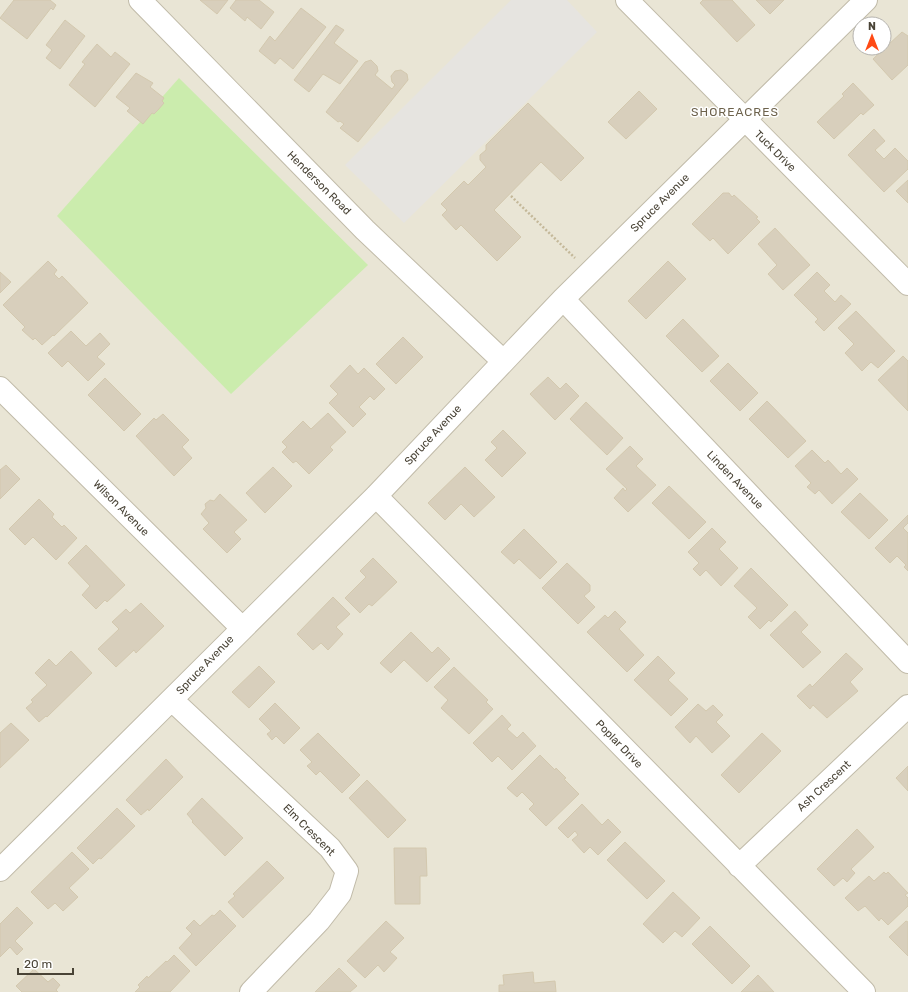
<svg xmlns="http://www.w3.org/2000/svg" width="908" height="992" font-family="Rubik,sans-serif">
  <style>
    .residential { fill: #e9e5d5; fill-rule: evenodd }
    .green { fill: #cbecad }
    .parking { fill: #e6e4e0 }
    .building { fill: #d8cfbc; stroke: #d3c8ae }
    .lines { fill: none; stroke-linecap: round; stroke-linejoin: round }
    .minor-casing { stroke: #c1bba9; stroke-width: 24 }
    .path { stroke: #c4b899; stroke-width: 2.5; stroke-dasharray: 2 2; stroke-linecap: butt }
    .minor { stroke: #fff; stroke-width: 22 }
    .labels { text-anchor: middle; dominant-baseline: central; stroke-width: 3; stroke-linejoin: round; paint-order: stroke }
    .street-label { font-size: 11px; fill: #494336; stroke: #fff }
    .neighbourhood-label { font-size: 12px; letter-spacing: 1px; fill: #6d624c; stroke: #fff }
  </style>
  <rect width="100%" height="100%" fill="#f5f2e7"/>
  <!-- residential -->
  <path class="residential" d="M 0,0 L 908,0 L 908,992 L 0,992 ZM 860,24 L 884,24 L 884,48 L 860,48 Z"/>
  <!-- green -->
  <path class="green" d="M 179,78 L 368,265 L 231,394 L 57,216 Z"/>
  <!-- parking -->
  <path class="parking" d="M 511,0 L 567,0 L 597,32 L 404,223 L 345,165 Z"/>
  <!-- building -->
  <path class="building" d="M 14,0 L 50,0 L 56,5 L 53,10 L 51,8 L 27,39 L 0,18 Z
    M 200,0 L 228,0 L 217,14 Z
    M 236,0 L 259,0 L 274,12 L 261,29 L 247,17 L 245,21 L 230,8 Z
    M 703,0 L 732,0 L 755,25 L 737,42 L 700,3 Z
    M 756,0 L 784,0 L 770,14 Z
    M 301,8 L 326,27 L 293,69 L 280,58 L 275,64 L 259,51 L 270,36 L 275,41 Z
    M 65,20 L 85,36 L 60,69 L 46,58 L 52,50 L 46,45 Z
    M 336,25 L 344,30 L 334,43 L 358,61 L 340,84 L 323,74 L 309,92 L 294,80 Z
    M 902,32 L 908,36 L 908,65 L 892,80 L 873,59 Z
    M 97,44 L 111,57 L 115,52 L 130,64 L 95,107 L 69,85 L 85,64 L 82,62 Z
    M 371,60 L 377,66 L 378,71 L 375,75 L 392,89 L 395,85 L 392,82 L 391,76 L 395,71 L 401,70 L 407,74 L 408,80 L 358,142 L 340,128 L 344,124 L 340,121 L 338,122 L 326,112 L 365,62 Z
    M 136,73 L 153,83 L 150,87 L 164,98 L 162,101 L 164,103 L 158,110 L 154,114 L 152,113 L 143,124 L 127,111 L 130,108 L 116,97 Z
    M 853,83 L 874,105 L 863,115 L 861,113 L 834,139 L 817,122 L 844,96 L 842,94 Z
    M 639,91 L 657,109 L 626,139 L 608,122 Z
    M 528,103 L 584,158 L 561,181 L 541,162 L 494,210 L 521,237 L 497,261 L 461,225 L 456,230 L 442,215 L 447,210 L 441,204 L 464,181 L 468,185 L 486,167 L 480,160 L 480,155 L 486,150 L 486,145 Z
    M 874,129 L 885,141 L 875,150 L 884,159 L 895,148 L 908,161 L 908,169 L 884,192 L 848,155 Z
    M 908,180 L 908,203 L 896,191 Z
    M 723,193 L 729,193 L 732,197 L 734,195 L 758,217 L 756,218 L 760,222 L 728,254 L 713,238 L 710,241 L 692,224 Z
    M 775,228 L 810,265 L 783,290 L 768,274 L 777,265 L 758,244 Z
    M 48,261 L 57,270 L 54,274 L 59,279 L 62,276 L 88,303 L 54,336 L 53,335 L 42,345 L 35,338 L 33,340 L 22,330 L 25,327 L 3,305 Z
    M 668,261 L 686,279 L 646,319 L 628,301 Z
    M 0,272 L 11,282 L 0,293 Z
    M 817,272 L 830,285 L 824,291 L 835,302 L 841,295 L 851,304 L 824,331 L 815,322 L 818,319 L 794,295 Z
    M 856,311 L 895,351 L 878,368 L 871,362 L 862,371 L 845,353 L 854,344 L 838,328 Z
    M 683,319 L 719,356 L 702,372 L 666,336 Z
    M 71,331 L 86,346 L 100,333 L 110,344 L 97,357 L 105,364 L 88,381 L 68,361 L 62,367 L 48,353 Z
    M 403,337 L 423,357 L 396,384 L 376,364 Z
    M 903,356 L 908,361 L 908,411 L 878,380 Z
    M 728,363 L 758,393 L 740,411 L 710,381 Z
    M 350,365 L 358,374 L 364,368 L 385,389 L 374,400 L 370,396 L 359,407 L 366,414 L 353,427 L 329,403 L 338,394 L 330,386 Z
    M 548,377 L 560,389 L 566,383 L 579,396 L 555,420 L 530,394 Z
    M 105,378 L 141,414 L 124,431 L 88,395 Z
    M 767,401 L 806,441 L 788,458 L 749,419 Z
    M 586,402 L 623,438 L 607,455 L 570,419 Z
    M 328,413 L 346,432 L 330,447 L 333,450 L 309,474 L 296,461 L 293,463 L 282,452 L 287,447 L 282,442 L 303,421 L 311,429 Z
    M 163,414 L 189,440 L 182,447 L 192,458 L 174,476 L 136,436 L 154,418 L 156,420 Z
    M 503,430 L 526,453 L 502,477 L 485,460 L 497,448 L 491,442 Z
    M 630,446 L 643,459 L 636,466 L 656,485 L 628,512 L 614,498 L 623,488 L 625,491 L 627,489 L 606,469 Z
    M 812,450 L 825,463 L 828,460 L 841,474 L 847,468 L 858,479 L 832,504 L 819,490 L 815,494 L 807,487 L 811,483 L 795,466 Z
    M 6,465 L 20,479 L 0,499 L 0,470 Z
    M 273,467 L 292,486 L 265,513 L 246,493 Z
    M 465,467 L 495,497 L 474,517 L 461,504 L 445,520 L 428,503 Z
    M 669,486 L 706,522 L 689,539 L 652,503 Z
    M 860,493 L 888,520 L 869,539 L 841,512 Z
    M 220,494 L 247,520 L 234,532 L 241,539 L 227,553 L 203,529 L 209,523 L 201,514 L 206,508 L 205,504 L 210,500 L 214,501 Z
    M 39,499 L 54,514 L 52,517 L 62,527 L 64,525 L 77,538 L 56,560 L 33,537 L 25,545 L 9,529 Z
    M 908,515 L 908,523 L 903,528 L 908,533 L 908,571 L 904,567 L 906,565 L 897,556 L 890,563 L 875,548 Z
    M 712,528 L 726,542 L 719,549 L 738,568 L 721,586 L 706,570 L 700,576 L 693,569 L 699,563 L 688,552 Z
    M 524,529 L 557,562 L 540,579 L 519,559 L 514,564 L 501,552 Z
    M 86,545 L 125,585 L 107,602 L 105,600 L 96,609 L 82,595 L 90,586 L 68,563 Z
    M 373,558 L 397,582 L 372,606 L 369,604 L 360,613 L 345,598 L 366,577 L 360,571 Z
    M 567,563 L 590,585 L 590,591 L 584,596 L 595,607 L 578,624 L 542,588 Z
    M 751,568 L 788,605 L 771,622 L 769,620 L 760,629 L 748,617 L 757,608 L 734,586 Z
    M 333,597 L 350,614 L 336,627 L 343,634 L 328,650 L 321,643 L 313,650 L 297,634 Z
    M 141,603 L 164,626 L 136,653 L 134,650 L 116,667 L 98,649 L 119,629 L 112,622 L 126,609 L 130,613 Z
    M 615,611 L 626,622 L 619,629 L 644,655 L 627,672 L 587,632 L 605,615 L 608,618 Z
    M 795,611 L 808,625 L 801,632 L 821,652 L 803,668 L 770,635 Z
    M 411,632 L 432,653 L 438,647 L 450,659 L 427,682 L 404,660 L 391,673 L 380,663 Z
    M 71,651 L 92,673 L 47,717 L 46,716 L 39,722 L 26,708 L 33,702 L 31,700 L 47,685 L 35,673 L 49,659 L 56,666 Z
    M 846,653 L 863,669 L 850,682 L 858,691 L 827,718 L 813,705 L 810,709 L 797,696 L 810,684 L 812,687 Z
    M 658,656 L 675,673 L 668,680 L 688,699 L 671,716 L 634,680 Z
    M 259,666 L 275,682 L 249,708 L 232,692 Z
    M 454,667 L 488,700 L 486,702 L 493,709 L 469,734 L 441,708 L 448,700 L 434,687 Z
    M 275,703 L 300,728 L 284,744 L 276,736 L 272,740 L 267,734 L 271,731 L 259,719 Z
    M 698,704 L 706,711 L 713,705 L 723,715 L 716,722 L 730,736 L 712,753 L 696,736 L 690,743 L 675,727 Z
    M 502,715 L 511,725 L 507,729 L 517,738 L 523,732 L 536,746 L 512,770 L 498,756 L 492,762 L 473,743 Z
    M 11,723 L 29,740 L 0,768 L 0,733 Z
    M 318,733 L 360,775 L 342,793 L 320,771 L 316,775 L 307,766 L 312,762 L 300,750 Z
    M 762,733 L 781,751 L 739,793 L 721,775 Z
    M 540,755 L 555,770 L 556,768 L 566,778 L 564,779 L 579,794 L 546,826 L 529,809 L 534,804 L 522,792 L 517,797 L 507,788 Z
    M 166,759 L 183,777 L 149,811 L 148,809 L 141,815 L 126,800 Z
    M 908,766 L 908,791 L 896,778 Z
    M 367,780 L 406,820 L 388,838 L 349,798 Z
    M 202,798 L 243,838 L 225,856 L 192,822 L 193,821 L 187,814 Z
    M 582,804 L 602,825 L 608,819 L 621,832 L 598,855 L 590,847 L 584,853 L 572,840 L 578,835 L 575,831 L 568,838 L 558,828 Z
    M 117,808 L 135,826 L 101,859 L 99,858 L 93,864 L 77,848 Z
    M 857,829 L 874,847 L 851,869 L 855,873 L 847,882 L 843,878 L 834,886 L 817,869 Z
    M 625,842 L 665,881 L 647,899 L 607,860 Z
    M 394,848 L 426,848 L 427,876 L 420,876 L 420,904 L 395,904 Z
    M 72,852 L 89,869 L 69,888 L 78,897 L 63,911 L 55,903 L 48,909 L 31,892 Z
    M 267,861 L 284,878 L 243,918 L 228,902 L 235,896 L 233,894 Z
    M 884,872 L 886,874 L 888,872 L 908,893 L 905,895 L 908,898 L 908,906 L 888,925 L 881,918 L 879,921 L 865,906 L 858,911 L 845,898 L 869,876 L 874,881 Z
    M 673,892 L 700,918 L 682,937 L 675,931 L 663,943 L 643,924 Z
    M 17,907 L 33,923 L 15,941 L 23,949 L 17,955 L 10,947 L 0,957 L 0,924 Z
    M 220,910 L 236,926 L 196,966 L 179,948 L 192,934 L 186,928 L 194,920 L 200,926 L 212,915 L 214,916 Z
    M 386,921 L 404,938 L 390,952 L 397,958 L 384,972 L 378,965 L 365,978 L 347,961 Z
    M 906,921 L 908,922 L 908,956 L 889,937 Z
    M 710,926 L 750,966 L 732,984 L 692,944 Z
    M 174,955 L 190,971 L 170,992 L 135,992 L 140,987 L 138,985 L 147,976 L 148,978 L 166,961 L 167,962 Z
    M 339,968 L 357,986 L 350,992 L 315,992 Z
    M 34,969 L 48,982 L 53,978 L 60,985 L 56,990 L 58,992 L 22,992 L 16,986 Z
    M 533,972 L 534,983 L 555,981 L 556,992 L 499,992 L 499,985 L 504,985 L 503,975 Z
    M 758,975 L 774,992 L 741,992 Z"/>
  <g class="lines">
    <!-- minor casing -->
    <g class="minor-casing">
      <path id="minor" d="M 140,0 L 365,230 L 503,361
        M 627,0 L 908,284
        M 563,299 L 908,662
        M 0,388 L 242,628
        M 376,496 L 864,992
        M 172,700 L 330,848 L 347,871 L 340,894 L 319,921 L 251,992
        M 739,866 L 908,706
        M 0,870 L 376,496 L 563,299 L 866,0"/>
    </g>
    <!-- path -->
    <path class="path" d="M 511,196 L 575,258"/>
    <!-- minor -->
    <use href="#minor" class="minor"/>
  </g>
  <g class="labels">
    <!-- street labels -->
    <g class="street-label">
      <text transform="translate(775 151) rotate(45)">Tuck Drive</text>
      <text transform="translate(319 183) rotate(45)">Henderson Road</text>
      <text transform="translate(660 203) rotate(-45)">Spruce Avenue</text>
      <text transform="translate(433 435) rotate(-47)">Spruce Avenue</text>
      <text transform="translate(735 480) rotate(46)">Linden Avenue</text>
      <text transform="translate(121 508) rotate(45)">Wilson Avenue</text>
      <text transform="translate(205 665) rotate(-46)">Spruce Avenue</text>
      <text transform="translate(619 744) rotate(46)">Poplar Drive</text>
      <text transform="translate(824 786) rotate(-43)">Ash Crescent</text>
      <text transform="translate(309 830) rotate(45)">Elm Crescent</text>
    </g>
    <!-- neighbourhood labels -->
    <g class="neighbourhood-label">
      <text x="735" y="112">SHOREACRES</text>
    </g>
  </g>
  <!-- north arrow -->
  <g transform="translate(872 36)"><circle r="19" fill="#ffffff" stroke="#b6b4af"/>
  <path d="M0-3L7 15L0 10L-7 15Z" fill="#ff4a14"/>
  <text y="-6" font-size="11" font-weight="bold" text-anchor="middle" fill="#494336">N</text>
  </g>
  <!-- scale -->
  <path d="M18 968v6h55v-6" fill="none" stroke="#494336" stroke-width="2"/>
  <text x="24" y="968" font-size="12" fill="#494336" stroke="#ffffff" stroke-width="3" paint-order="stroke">20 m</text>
</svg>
